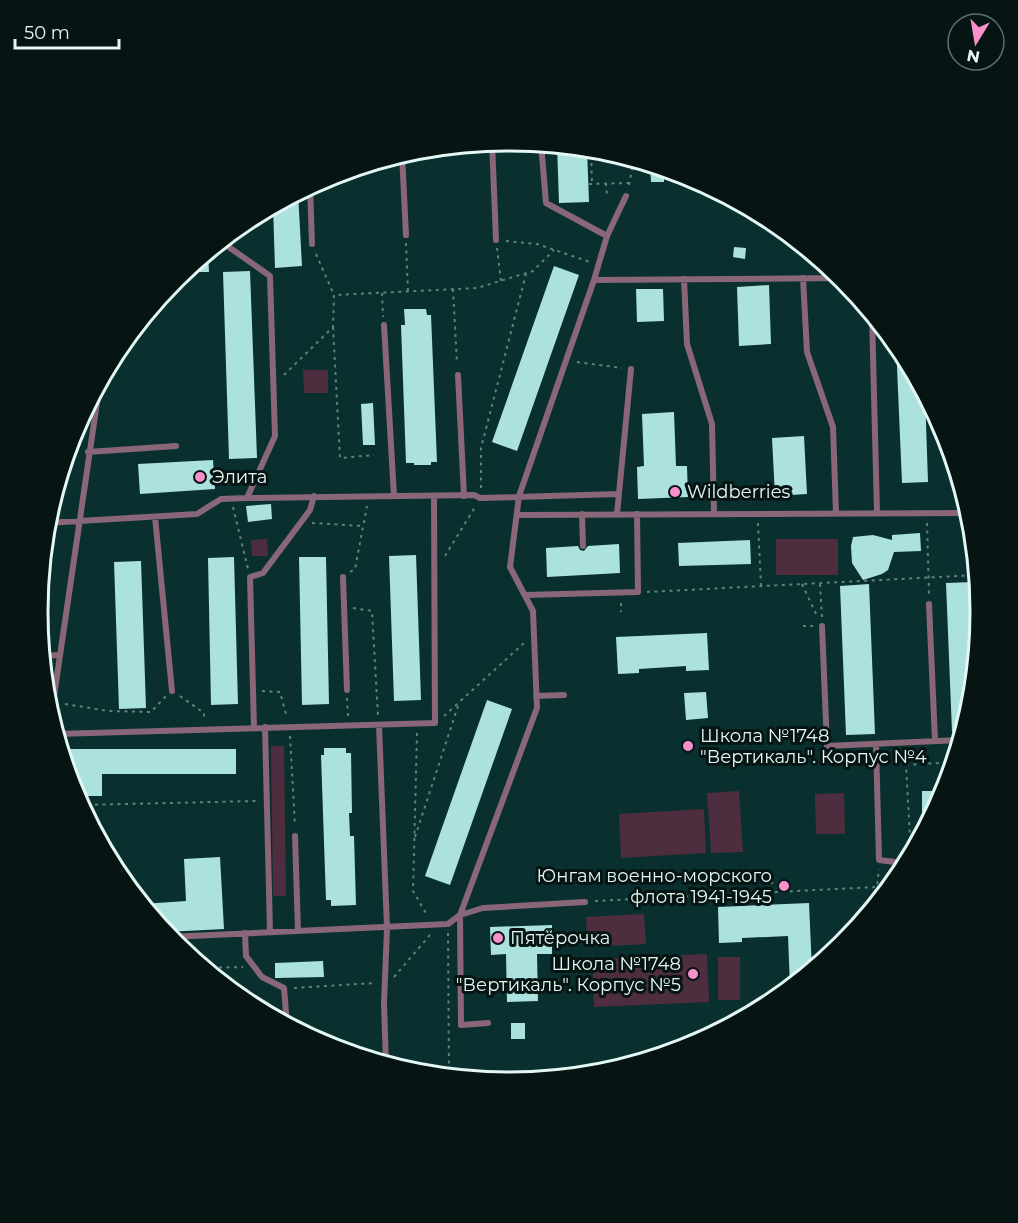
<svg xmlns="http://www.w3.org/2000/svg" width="1018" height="1223" font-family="Montserrat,sans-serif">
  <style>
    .green { fill: #4e2d3f }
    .building { fill: #ace2de }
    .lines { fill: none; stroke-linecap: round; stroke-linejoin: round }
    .path { stroke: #61807e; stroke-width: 2; stroke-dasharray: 3 4.5; stroke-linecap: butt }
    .lane { stroke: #896678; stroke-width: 6 }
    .poi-dot { fill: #f890cc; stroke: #061514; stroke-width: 2 }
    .labels { text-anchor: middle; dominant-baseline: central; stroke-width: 6; stroke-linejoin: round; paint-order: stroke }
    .poi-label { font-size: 18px; fill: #e3f7f5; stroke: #061514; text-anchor: start }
    .rim { fill: none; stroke: #e3f7f5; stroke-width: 3 }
  </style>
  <rect width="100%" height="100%" fill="#09302e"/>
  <!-- green -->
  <path class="green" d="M 303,370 L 328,370 L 328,393 L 304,393 Z
    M 267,539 L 268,556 L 252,556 L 251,540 Z
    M 776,539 L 838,539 L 838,575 L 776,575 Z
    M 271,746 L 284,746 L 286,896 L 273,896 Z
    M 739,791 L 743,852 L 711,853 L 707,793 Z
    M 844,793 L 845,834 L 816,834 L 815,794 Z
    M 704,809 L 706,853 L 621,858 L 619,814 Z
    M 644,914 L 646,944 L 588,947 L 586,917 Z
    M 707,954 L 709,1002 L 594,1007 L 592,959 Z
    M 718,957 L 740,957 L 740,1000 L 718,1000 Z"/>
  <!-- building -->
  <path class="building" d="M 557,145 L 587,148 L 589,202 L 559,203 Z
    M 650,164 L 664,168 L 664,182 L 651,182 Z
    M 298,192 L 302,266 L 275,268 L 273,206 Z
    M 734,247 L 746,248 L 745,259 L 733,257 Z
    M 208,251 L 209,272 L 183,272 Z
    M 554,266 L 579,275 L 517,451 L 492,442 Z
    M 250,271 L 257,458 L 229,459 L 223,272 Z
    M 769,285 L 771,344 L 739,346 L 737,287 Z
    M 636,289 L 663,289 L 664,321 L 637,322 Z
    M 404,309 L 426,309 L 427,315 L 431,315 L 437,462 L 431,462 L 431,465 L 414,465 L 414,463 L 406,463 L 401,325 L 405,325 Z
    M 896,344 L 925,394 L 928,482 L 902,483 Z
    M 373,403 L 375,445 L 363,445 L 361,404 Z
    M 674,412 L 676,466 L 687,466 L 688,497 L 638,499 L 637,467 L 644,466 L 642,414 Z
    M 804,436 L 807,494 L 775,496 L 772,438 Z
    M 213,460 L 215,489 L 140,494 L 138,464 Z
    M 271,504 L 272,519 L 248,522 L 246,506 Z
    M 920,533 L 921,551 L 894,552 L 888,570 L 882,574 L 863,580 L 852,563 L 851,546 L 853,537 L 873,535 L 892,540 L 892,535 Z
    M 750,540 L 751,564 L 679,566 L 678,543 Z
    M 619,544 L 620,573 L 547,577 L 546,548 L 578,546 L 580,550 L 584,551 L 588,546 Z
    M 416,555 L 421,700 L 394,701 L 389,556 Z
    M 234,557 L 238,704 L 211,705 L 208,558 Z
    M 299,557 L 326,557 L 329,704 L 302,705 Z
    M 141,561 L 146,708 L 119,709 L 114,562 Z
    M 974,582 L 977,647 L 971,704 L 963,732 L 952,732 L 946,583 Z
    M 869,584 L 875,734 L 846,735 L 840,586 Z
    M 707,633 L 709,670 L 686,671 L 686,666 L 639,669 L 639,673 L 618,674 L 616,637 Z
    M 706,692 L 708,718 L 686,720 L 684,693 Z
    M 487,700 L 512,709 L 450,885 L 425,876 Z
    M 324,748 L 346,748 L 346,753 L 351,753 L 352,813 L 349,813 L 350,836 L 354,836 L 356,905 L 331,906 L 331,900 L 326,900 L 321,755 L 324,755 Z
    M 68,749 L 236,749 L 236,774 L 102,774 L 102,796 L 76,796 L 68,776 Z
    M 922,791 L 945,791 L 922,834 Z
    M 220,857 L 224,929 L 165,932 L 142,904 L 186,901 L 184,859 Z
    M 809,903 L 812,970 L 790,987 L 788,936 L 742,938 L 742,942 L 719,943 L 718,907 Z
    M 552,925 L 552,954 L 537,954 L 538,1001 L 507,1002 L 506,954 L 491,955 L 490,927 Z
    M 323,961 L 324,977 L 275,978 L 275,963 Z
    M 511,1023 L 525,1023 L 525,1039 L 511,1039 Z"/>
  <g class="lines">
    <!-- path -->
    <path class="path" d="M 591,148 L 592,184
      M 606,183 L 607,197
      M 589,184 L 629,183
      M 629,185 L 634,159
      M 506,241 L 537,244 L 590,262
      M 406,243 L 408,292
      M 497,248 L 501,281
      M 316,254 L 334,295
      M 453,289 L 457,364
      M 382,293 L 383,317
      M 333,327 L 340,458 L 374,455
      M 577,362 L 622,368
      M 284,375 L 333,327 L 334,295 L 477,288 L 533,271 L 554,250
      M 481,488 L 481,448 L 526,274
      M 233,507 L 248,569
      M 312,523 L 363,526
      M 758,523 L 761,586
      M 927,523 L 929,595
      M 445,556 L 475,507
      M 350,572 L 355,569 L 367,506
      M 802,584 L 818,618
      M 820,584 L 822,617
      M 647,592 L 977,575
      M 621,603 L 621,612
      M 353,608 L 372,611 L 378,716
      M 803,626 L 813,626
      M 262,691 L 280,692 L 287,718
      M 180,696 L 204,713 L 204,720
      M 347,698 L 348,717
      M 65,704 L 109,711 L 151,712 L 166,696
      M 444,716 L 524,643
      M 417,733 L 413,891 L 427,915
      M 290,736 L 295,826
      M 80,805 L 257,801
      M 415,837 L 459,703
      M 911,855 L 906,765 L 954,762
      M 772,881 L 772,901
      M 877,887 L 890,886
      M 595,901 L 877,887 L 879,869
      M 448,933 L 449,1077
      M 204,968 L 243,967
      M 394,977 L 430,935
      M 294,988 L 375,983"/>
    <!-- lane -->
    <path class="lane" d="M 492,142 L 496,240
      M 541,143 L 546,203 L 607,236
      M 402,154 L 406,235
      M 310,186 L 312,244
      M 223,239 L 223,243 L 270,276 L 275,436 L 247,498
      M 803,278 L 807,352 L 833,427 L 836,513
      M 684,279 L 687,344 L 712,424 L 714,514
      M 594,280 L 842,278
      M 872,315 L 877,513
      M 384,325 L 394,496
      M 458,375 L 464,496
      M 88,452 L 176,446
      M 582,514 L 583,546
      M 617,514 L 631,369
      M 517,515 L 969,513
      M 155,517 L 172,691
      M 46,523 L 197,514 L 221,499 L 247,498 L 474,495 L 480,498 L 619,494
      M 343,577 L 347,690
      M 525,595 L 638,592 L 637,514
      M 929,604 L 935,741
      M 822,626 L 827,746 L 960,740
      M 42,656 L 59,655
      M 536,696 L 564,695
      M 51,717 L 100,382
      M 379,725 L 387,928 L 384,1003 L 386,1065
      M 265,727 L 270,932
      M 254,728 L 250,577 L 263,573 L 310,510 L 314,496
      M 56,734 L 435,723 L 434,496
      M 876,744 L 879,860 L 895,862 L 904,867
      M 295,836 L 298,931
      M 245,933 L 246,956 L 262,977 L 284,988 L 287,1025
      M 169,937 L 448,924 L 460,915 L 537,708 L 533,611 L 510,567 L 519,496 L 594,280 L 607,236 L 626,196
      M 488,1023 L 461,1025 L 460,915 L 483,908 L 585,902"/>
  </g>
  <!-- markers -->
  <g class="poi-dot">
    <circle cx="200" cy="477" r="6"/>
    <circle cx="675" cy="492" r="6"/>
    <circle cx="688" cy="746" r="6"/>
    <circle cx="784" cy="886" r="6"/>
    <circle cx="498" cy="938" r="6"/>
    <circle cx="693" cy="974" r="6"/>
  </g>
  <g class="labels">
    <!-- poi labels -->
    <g class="poi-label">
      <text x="212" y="477">Элита</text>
      <text x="687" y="492">Wildberries</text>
      <text x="700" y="736">Школа №1748<tspan x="700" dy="21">"Вертикаль". Корпус №4</tspan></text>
      <text x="772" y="876" text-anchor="end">Юнгам военно-морского<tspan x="772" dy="21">флота 1941-1945</tspan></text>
      <text x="510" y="938">Пятёрочка</text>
      <text x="681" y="964" text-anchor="end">Школа №1748<tspan x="681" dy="21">"Вертикаль". Корпус №5</tspan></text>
    </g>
  </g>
  <!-- crop -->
  <path d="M0 0H1018V1223H0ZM508 151H510A460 460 0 0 1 970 611V612A460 460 0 0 1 510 1072H508A460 460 0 0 1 48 612V611A460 460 0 0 1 508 151Z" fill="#061514" fill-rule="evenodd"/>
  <path class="rim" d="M508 151H510A460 460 0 0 1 970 611V612A460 460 0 0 1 510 1072H508A460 460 0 0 1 48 612V611A460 460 0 0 1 508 151Z"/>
  <!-- north arrow -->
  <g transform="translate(976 42) rotate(191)"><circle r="28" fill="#061514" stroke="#5e6f6e" stroke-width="1.5"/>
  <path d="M0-4.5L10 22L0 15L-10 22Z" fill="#f890cc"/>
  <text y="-9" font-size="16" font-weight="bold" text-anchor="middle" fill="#e3f7f5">N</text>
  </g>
  <!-- scale -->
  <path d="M15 39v9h104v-9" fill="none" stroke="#e3f7f5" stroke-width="3"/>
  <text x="24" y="39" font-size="18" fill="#e3f7f5" stroke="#061514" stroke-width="4.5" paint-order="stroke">50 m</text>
</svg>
